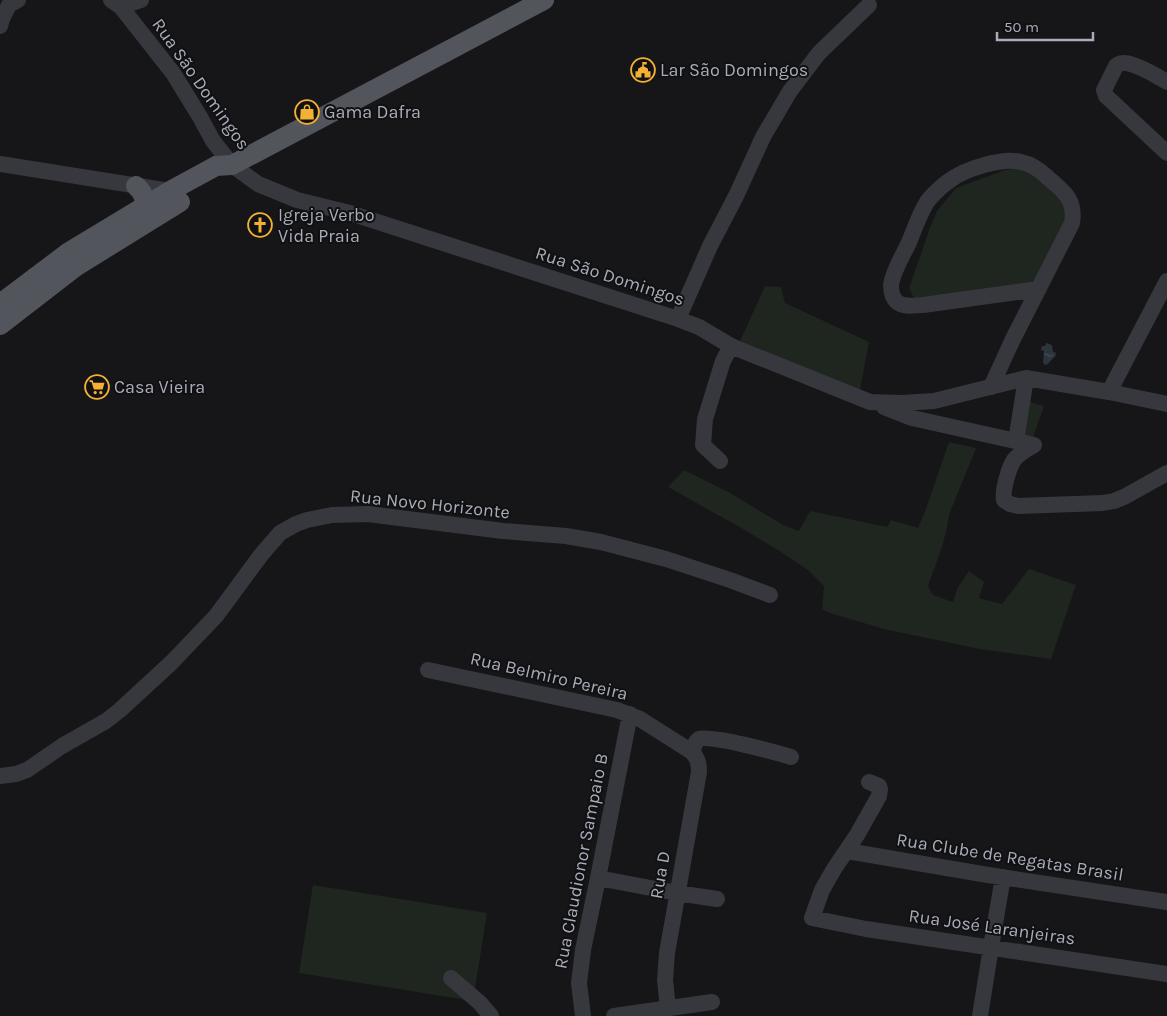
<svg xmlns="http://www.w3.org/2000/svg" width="1167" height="1016" font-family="Karla,sans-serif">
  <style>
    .park { fill: #1e261f }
    .water { fill: url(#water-ripples) }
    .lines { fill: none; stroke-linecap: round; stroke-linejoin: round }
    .minor { stroke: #37383d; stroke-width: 16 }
    .major { stroke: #53555c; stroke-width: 20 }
    .labels { text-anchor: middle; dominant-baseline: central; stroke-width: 4; stroke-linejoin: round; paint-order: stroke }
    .poi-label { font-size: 18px; fill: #a8adb8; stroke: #111113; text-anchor: start }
    .street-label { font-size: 18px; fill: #a8adb8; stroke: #111113 }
  </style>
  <defs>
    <pattern id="water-ripples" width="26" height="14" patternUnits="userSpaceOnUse" patternTransform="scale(1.25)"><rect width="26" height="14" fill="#2c353c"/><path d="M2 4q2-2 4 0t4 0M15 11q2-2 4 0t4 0" fill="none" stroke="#485056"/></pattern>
  </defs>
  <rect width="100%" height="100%" fill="#161618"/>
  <!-- park -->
  <path class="park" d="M 1023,168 L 1035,173 L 1073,212 L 1032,285 L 914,298 L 909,288 L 930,228 L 937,211 L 956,188 L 1005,170 Z
    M 765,286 L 781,287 L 785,303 L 869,342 L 860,390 L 740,341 Z
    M 1030,402 L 1044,406 L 1032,441 L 1021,438 Z
    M 949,442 L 976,448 L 949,515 C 946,540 936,563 928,586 L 933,595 L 953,602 L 958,587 L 969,571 L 984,582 L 979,598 L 1002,604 L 1029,569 L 1076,585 L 1051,659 L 980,649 L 884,629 L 830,613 L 822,609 L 824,586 L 808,570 L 781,552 L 743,529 L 668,487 L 684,470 L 730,493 L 783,525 L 799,531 L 810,511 L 887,527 L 891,520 L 918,528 L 926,509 Z
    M 313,885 L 487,913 L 473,1001 L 299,973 Z"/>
  <!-- water -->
  <path class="water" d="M 1046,343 L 1052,345 L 1053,352 L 1056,353 L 1055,357 C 1051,359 1050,363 1046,365 L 1043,363 L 1044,351 L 1041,350 L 1042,346 L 1045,346 Z"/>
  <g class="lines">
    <!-- minor -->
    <path class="minor" d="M 111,0 L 121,7 L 173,73 L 200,117 L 213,141 L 232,165 L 258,184 L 297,200 L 350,213 L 678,319 L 699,327 L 731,346 L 870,402 L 902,403 L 934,401 L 1026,378 L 1109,392 L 1167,404
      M 121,7 L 141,0
      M 0,26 L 2,19 L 9,5 L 18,0
      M 1167,82 C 1157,76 1135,63 1124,63 C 1119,63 1119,64 1116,66 L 1104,90 L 1106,96 L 1167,153
      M 0,164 L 170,191
      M 678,319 L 710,246 L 736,196 L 763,137 L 790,91 L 819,53 L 869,5
      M 991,387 L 1012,341 L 1072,223 C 1076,200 1064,191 1047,177 C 1040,170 1031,164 1021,162 C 1003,157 964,169 949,181 C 943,185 932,195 927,202 C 920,213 915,227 910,240 C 904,254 893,270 891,285 C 891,291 892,298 897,302 C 904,308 915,305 923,305 L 1039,289
      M 1109,392 L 1167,281
      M 884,407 L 912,418 L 1034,445
      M 1016,441 L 1026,378
      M 1034,445 C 1028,449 1018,454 1014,460 C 1009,467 1002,491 1004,500 L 1010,504 L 1018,506 L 1103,503 L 1114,501 L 1124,497 L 1167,473
      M 720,461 L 703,445 L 705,419 L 723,361 L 731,346
      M 428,670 L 617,710 L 640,719 L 692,752 C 694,748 695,741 699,739 C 709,734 778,753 791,757
      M 0,776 L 16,774 L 27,770 L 62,746 L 106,721 L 120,710 L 171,663 L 216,616 L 261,555 L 280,533 L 296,524 L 307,520 L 332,515 L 368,514 L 503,531 L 566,536 L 601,542 L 666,559 L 730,580 L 770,595
      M 869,782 L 879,786 L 880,789 L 879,796 L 857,835 L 834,869 L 822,890 L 812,918 L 866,929 L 1167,974
      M 847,851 L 988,875 L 1167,902
      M 598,878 L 677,893 L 717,899
      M 451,978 L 480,1003 L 491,1016
      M 668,1008 L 665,980 L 667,953 L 699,772 C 699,763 698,759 692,752
      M 583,1016 L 579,983 L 583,950 L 598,878 L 630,714
      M 614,1016 L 712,1002
      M 980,1016 L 991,947 L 1003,877"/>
    <!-- major -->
    <path class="major" d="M 136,186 C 146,194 146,205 144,217
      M 0,304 L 69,252 L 170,191 L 216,166 L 232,165 L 544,0
      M 0,325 L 75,267 L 180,202"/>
  </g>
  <!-- icons -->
  <defs>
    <g id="civic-ring" transform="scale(1.25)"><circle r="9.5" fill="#111113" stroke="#f2b134" stroke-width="1.5"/><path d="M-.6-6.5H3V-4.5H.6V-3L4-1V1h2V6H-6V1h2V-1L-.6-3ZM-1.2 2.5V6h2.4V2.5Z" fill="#f2b134"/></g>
    <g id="shop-ring" transform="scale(1.25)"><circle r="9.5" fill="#111113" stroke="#f2b134" stroke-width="1.5"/><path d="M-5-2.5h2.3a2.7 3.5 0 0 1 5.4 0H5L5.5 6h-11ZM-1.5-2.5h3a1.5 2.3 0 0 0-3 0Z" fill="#f2b134"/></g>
    <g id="church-ring" transform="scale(1.25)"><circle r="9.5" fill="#111113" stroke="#f2b134" stroke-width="1.5"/><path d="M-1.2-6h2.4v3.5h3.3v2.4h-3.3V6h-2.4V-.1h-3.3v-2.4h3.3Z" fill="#f2b134"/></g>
    <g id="supermarket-ring" transform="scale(1.25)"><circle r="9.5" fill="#111113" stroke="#f2b134" stroke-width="1.5"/><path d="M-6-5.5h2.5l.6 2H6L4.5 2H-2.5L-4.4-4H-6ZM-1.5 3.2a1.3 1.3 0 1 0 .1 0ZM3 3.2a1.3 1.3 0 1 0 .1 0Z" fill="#f2b134"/></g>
  </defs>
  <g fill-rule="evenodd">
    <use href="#civic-ring" x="643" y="70"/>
    <use href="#shop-ring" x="307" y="112"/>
    <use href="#church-ring" x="260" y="225"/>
    <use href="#supermarket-ring" x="97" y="387"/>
  </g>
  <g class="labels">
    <!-- poi labels -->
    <g class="poi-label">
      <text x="660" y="70">Lar São Domingos</text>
      <text x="324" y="112">Gama Dafra</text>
      <text x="278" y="215">Igreja Verbo<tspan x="278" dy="21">Vida Praia</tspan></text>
      <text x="114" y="387">Casa Vieira</text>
    </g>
    <!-- street labels -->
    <g class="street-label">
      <text transform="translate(201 84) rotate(55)">Rua São Domingos</text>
      <text transform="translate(610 276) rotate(18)">Rua São Domingos</text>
      <text transform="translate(430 504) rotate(6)">Rua Novo Horizonte</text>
      <text transform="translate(549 676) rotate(13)">Rua Belmiro Pereira</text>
      <text transform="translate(1010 857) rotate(9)">Rua Clube de Regatas Brasil</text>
      <text transform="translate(581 861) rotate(-79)">Rua Claudionor Sampaio B</text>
      <text transform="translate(660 875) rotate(-80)">Rua D</text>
      <text transform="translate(992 927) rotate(8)">Rua José Laranjeiras</text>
    </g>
  </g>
  <!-- scale -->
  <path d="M997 32v8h96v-8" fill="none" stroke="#a8adb8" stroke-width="2.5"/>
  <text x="1004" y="32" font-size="15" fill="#a8adb8" stroke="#111113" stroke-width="4" paint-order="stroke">50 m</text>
</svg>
